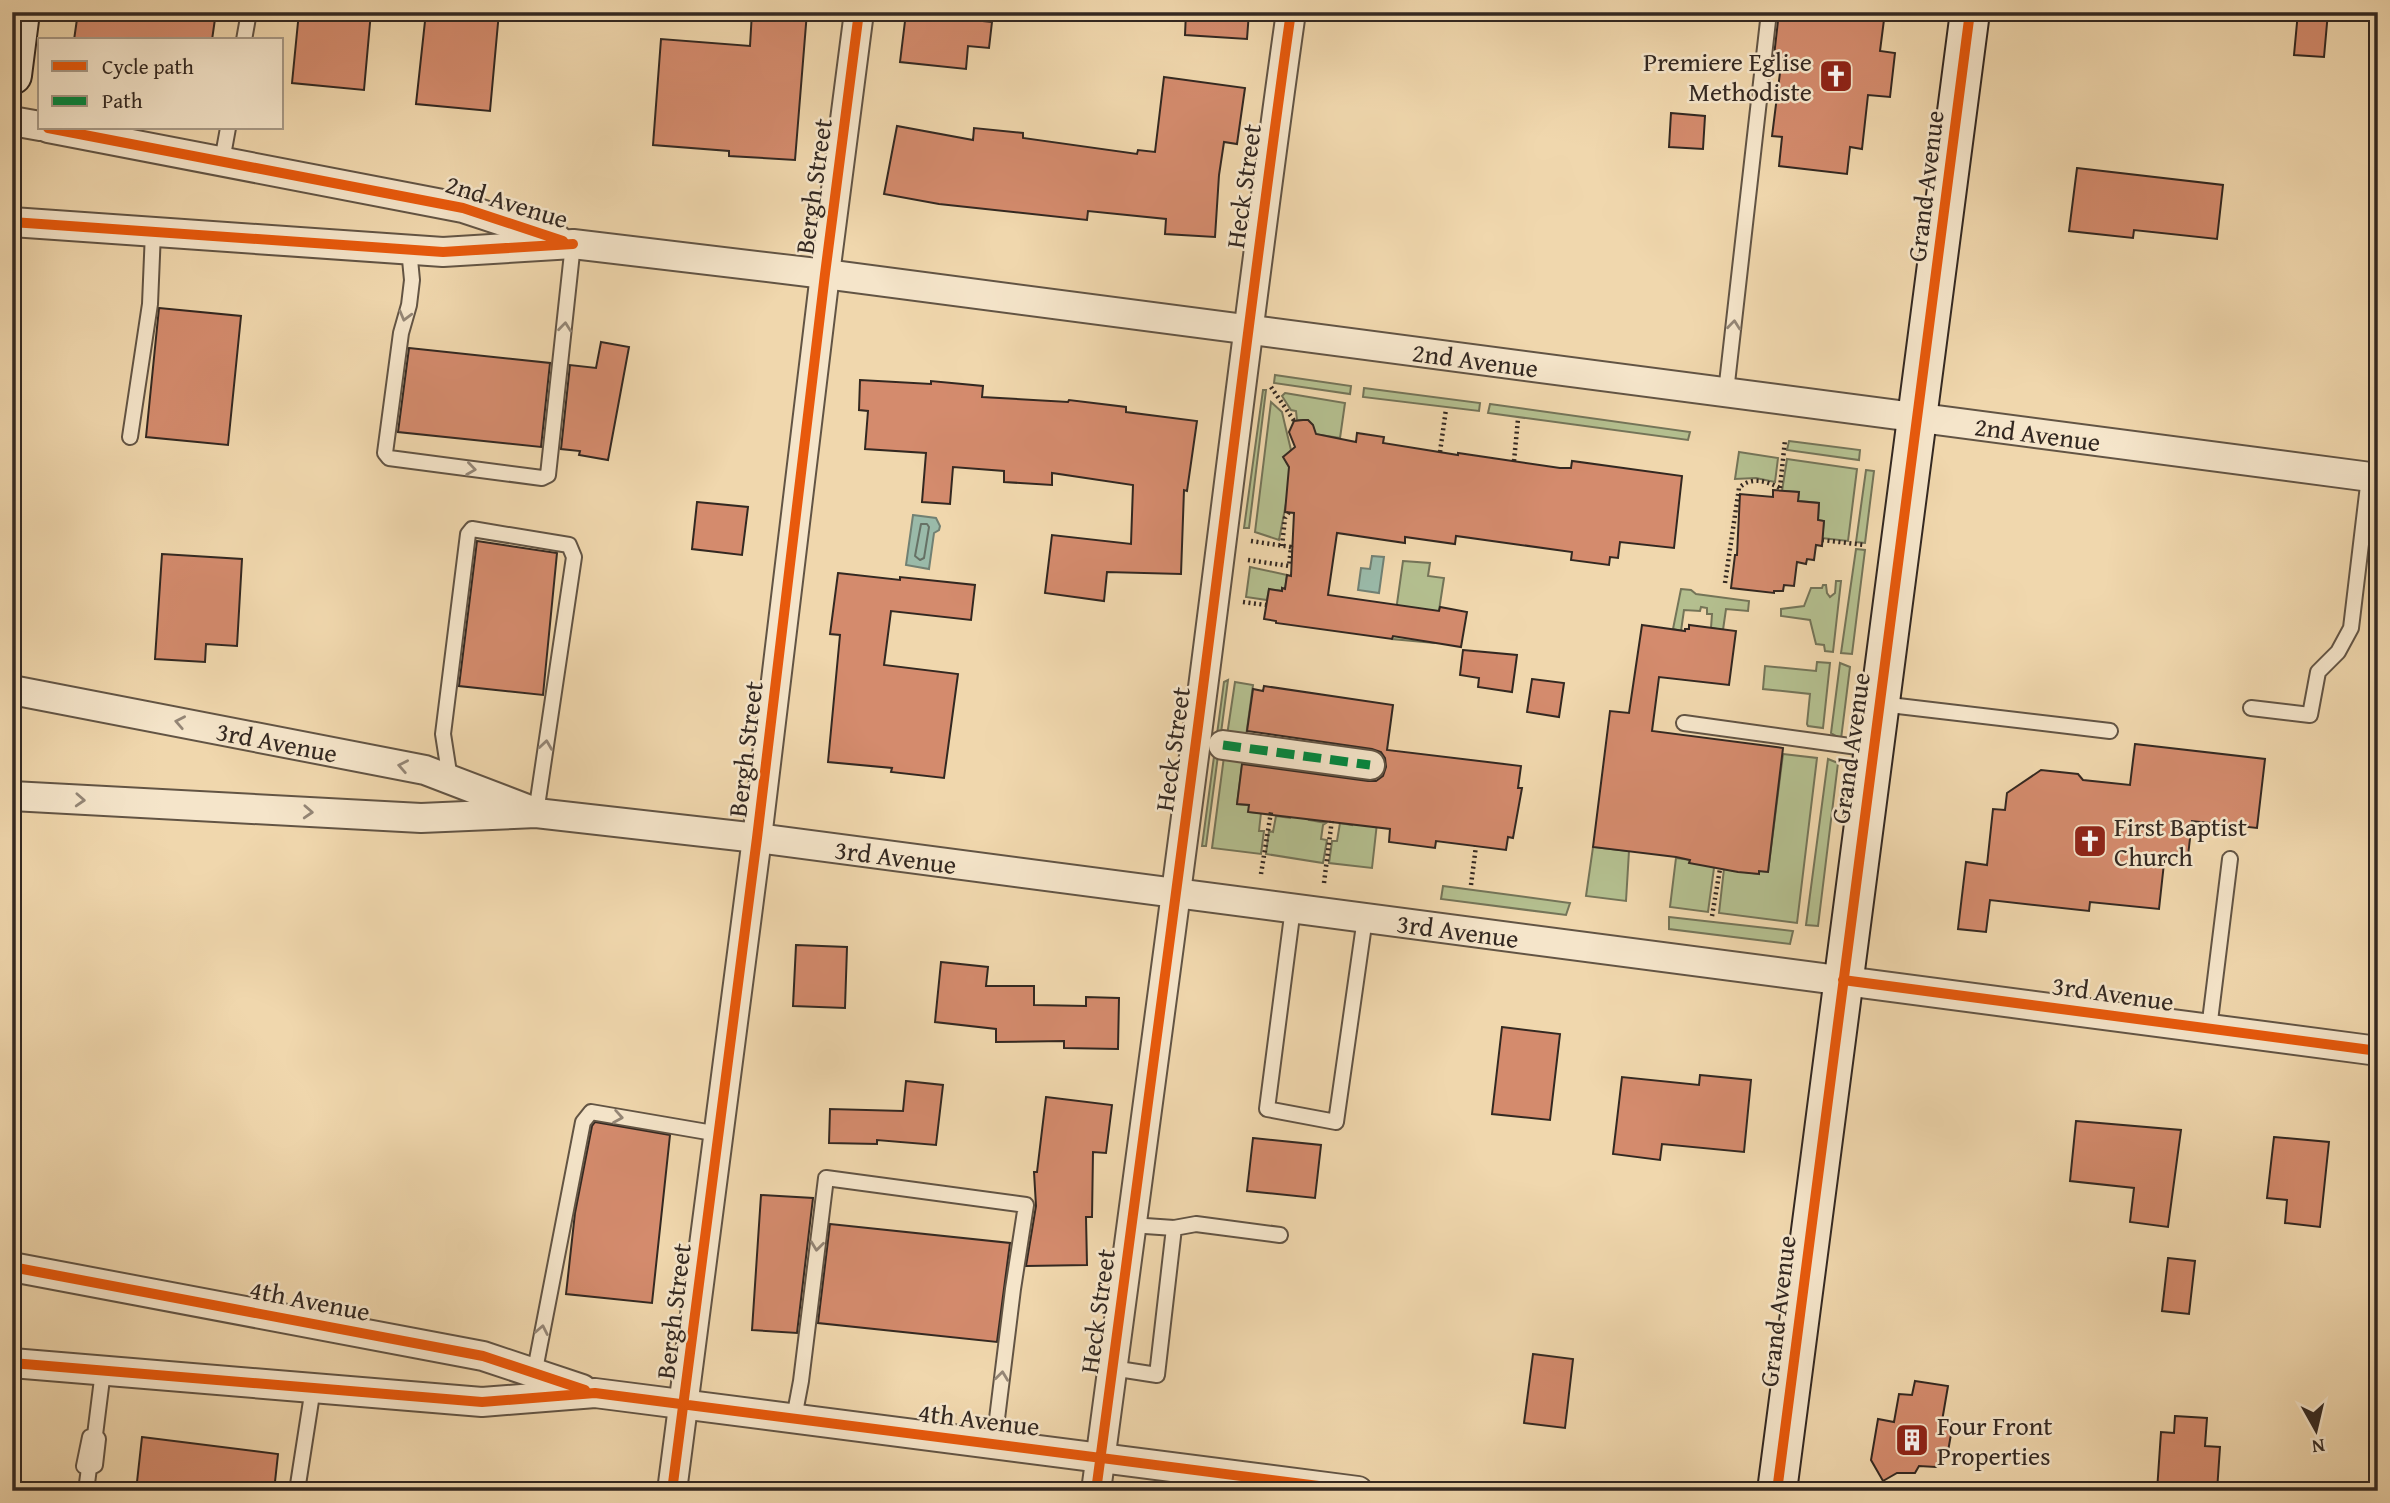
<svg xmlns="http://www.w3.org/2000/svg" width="2390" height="1503" font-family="'Gentium Book Plus',serif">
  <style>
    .green { fill: #b4bf8f; stroke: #747458; stroke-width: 2 }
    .water { fill: #9abaa9; stroke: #718073; stroke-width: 2 }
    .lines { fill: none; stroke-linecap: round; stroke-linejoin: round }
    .shore { stroke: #667165; stroke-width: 2 }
    .building { fill: #d48b6d; stroke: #332821; stroke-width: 2 }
    .lane-casing { stroke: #625444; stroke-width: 18 }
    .street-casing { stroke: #625444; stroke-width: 32 }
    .secondary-casing { stroke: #332821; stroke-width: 42 }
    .path { stroke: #332821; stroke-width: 4.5; stroke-dasharray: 2 3.5; stroke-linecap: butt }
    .lane { stroke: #f5e5ca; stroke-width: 14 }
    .street { stroke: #f5e5ca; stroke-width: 28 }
    .secondary { stroke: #f5e5ca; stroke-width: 38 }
    .quiet { stroke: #00873e; stroke-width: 9; stroke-dasharray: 18 9; stroke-linecap: butt }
    .cycleway-casing { stroke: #f5e5ca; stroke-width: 15 }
    .cycleway { stroke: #e8590c; stroke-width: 10 }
    .oneway { stroke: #948676 }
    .labels { text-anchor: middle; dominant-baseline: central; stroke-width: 5; stroke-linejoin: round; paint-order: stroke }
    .poi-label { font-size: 26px; fill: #332821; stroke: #f5e5ca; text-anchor: start }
    .street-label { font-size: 26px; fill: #332821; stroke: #f5e5ca }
  </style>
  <rect width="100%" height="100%" fill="#f0d7ad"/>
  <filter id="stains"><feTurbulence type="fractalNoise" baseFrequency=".00286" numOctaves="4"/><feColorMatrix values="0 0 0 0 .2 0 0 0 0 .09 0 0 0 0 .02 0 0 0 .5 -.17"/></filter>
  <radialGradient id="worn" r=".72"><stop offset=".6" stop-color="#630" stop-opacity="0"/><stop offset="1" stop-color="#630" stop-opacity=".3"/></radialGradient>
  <!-- green -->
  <path class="green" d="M 1275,375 L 1351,386 L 1350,394 L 1274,383 Z
    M 1364,388 L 1480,403 L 1479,411 L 1363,397 Z
    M 1263,390 L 1266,390 L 1249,528 L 1244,528 Z
    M 1285,393 L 1345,403 L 1340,438 L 1314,434 L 1313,425 L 1308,420 L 1297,420 L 1296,411 L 1291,410 L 1282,396 Z
    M 1271,402 L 1282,412 L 1285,425 L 1291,450 L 1286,462 L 1292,472 L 1279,540 L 1255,532 Z
    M 1490,404 L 1690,432 L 1688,440 L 1488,413 Z
    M 1789,441 L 1860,450 L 1859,460 L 1787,450 Z
    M 1739,452 L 1778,458 L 1775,482 L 1756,478 L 1735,479 Z
    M 1787,459 L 1857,469 L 1848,541 L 1822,538 L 1824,521 L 1818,520 L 1819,503 L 1798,501 L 1799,492 L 1782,491 Z
    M 1866,470 L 1874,471 L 1865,543 L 1856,542 Z
    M 1856,549 L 1865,550 L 1852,654 L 1841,653 Z
    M 1403,561 L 1430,563 L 1428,576 L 1444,578 L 1434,643 L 1392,639 Z
    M 1250,567 L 1287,575 L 1285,589 L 1282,588 L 1282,591 L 1269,589 L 1267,600 L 1246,597 Z
    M 1836,581 L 1841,581 L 1833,652 L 1825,651 L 1824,645 L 1816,644 L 1810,620 L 1781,616 L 1781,609 L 1804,606 L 1811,588 L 1822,588 L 1823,585 L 1826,585 L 1827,593 L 1830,597 L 1835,593 Z
    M 1681,589 L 1691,590 L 1696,594 L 1749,601 L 1748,611 L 1726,609 L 1723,630 L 1711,628 L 1712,614 L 1707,614 L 1707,608 L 1701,607 L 1700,611 L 1684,610 L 1681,631 L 1673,629 Z
    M 1817,662 L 1830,663 L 1823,728 L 1808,726 L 1807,724 L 1810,694 L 1763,689 L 1765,666 L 1816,671 Z
    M 1840,663 L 1850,667 L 1841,739 L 1831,733 Z
    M 1228,680 L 1206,846 L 1202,846 L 1224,682 Z
    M 1235,682 L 1253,685 L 1245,744 L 1226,742 Z
    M 1225,749 L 1244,751 L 1237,804 L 1249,805 L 1249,812 L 1261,813 L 1259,831 L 1264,831 L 1261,854 L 1212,848 Z
    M 1783,754 L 1817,758 L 1797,923 L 1719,913 L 1724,869 L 1759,874 L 1759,871 L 1768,872 Z
    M 1828,759 L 1838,763 L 1818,926 L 1806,925 Z
    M 1291,813 L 1310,816 L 1309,820 L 1326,823 L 1323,825 L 1321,839 L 1327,840 L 1323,863 L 1266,854 L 1269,831 L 1273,832 L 1276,816 L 1290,818 Z
    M 1353,820 L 1377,823 L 1372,868 L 1329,863 L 1332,841 L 1337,841 L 1340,823 L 1352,825 Z
    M 1593,847 L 1629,851 L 1626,901 L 1586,896 Z
    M 1676,858 L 1713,863 L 1713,867 L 1714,868 L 1708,912 L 1670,907 Z
    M 1443,886 L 1570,903 L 1566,915 L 1441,899 Z
    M 1669,917 L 1793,931 L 1790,944 L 1669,929 Z"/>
  <!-- water -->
  <path class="water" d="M 913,515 L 936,518 L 940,526 L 939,530 L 934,533 L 929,569 L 906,565 Z
    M 1372,556 L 1384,557 L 1379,593 L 1358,590 L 1361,568 L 1370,569 Z"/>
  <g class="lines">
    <!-- shore -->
    <path class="shore" d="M 921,524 L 927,524 L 929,527 L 924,558 L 920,560 L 915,556 Z"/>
  </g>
  <!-- building -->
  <path class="building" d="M 78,12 L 216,12 L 212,40 L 74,40 Z
    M 299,12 L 371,12 L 364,90 L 292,83 Z
    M 426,12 L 499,12 L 490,111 L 416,104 Z
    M 752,12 L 807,12 L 795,160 L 729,156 L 729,151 L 653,145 L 661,39 L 750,46 Z
    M 1186,12 L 1249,12 L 1247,39 L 1185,35 Z
    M 1779,12 L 1885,12 L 1880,51 L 1895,53 L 1890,97 L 1868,95 L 1862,149 L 1850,147 L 1847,174 L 1779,166 L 1782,137 L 1772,136 L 1782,57 L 1774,56 Z
    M 2298,12 L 2328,12 L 2324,57 L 2294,55 Z
    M 906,13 L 992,22 L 989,48 L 968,46 L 966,69 L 900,62 Z
    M 1164,77 L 1245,88 L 1237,144 L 1224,142 L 1219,175 L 1215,237 L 1165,234 L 1166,219 L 1088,211 L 1087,220 L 939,204 L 884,194 L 897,126 L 973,140 L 974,128 L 1023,133 L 1023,138 L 1137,154 L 1138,150 L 1155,152 Z
    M 1671,113 L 1705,116 L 1703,149 L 1669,147 Z
    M 2077,168 L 2223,185 L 2217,239 L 2134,230 L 2133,238 L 2069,231 Z
    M 159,308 L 241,316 L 228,445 L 146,437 Z
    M 601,342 L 629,347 L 608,460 L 579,455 L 580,451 L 561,449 L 570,365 L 596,368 Z
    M 409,348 L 550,363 L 541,447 L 398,432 Z
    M 860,380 L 931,384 L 931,381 L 983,386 L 982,397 L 1068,402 L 1069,400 L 1126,407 L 1126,412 L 1197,421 L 1187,491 L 1184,490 L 1181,574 L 1107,572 L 1104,601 L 1045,593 L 1052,535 L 1131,544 L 1133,485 L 1052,473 L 1052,485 L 1004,482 L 1004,471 L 953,467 L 950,504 L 922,502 L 926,453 L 865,449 L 868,411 L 859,410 Z
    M 1303,420 L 1308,420 L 1313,425 L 1316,434 L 1356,442 L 1357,433 L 1384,437 L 1383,443 L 1458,455 L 1458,453 L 1560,468 L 1571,468 L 1572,461 L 1682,476 L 1674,548 L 1620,542 L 1618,558 L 1610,557 L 1609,565 L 1571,560 L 1572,552 L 1456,536 L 1455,544 L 1405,537 L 1405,543 L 1337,533 L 1328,595 L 1439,611 L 1440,607 L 1467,612 L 1461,647 L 1393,636 L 1392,639 L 1276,623 L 1276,621 L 1264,619 L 1269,589 L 1282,591 L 1282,588 L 1285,589 L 1287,575 L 1291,576 L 1294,513 L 1285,512 L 1289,467 L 1283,457 L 1295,447 L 1289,432 L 1294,421 Z
    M 1773,490 L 1799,492 L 1798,501 L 1819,503 L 1818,520 L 1824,521 L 1822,546 L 1816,545 L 1814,560 L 1807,559 L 1806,564 L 1797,562 L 1794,586 L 1784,585 L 1783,591 L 1774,591 L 1774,593 L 1731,588 L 1735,555 L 1737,555 L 1740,494 L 1773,497 Z
    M 697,502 L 748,507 L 742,555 L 692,549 Z
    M 477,541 L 557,553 L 543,695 L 459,686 Z
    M 162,554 L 242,559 L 237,646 L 206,644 L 205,662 L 155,659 Z
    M 838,573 L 900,580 L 900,577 L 975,585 L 971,620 L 891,611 L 884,665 L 958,674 L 944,778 L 891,772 L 892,768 L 828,762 L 840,635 L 830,634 Z
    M 1642,625 L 1685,631 L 1685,629 L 1689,629 L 1689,625 L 1736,631 L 1729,685 L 1659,677 L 1652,731 L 1783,748 L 1768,872 L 1759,871 L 1759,874 L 1738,872 L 1689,863 L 1690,860 L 1676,857 L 1593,847 L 1610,711 L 1629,713 Z
    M 1463,650 L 1517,655 L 1512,692 L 1478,687 L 1479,678 L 1460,675 Z
    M 1532,679 L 1564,683 L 1559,717 L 1527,712 Z
    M 1264,686 L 1393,705 L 1387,750 L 1521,766 L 1518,788 L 1522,788 L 1513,838 L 1508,837 L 1506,850 L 1436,841 L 1435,848 L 1389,842 L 1390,829 L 1248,812 L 1249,805 L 1237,804 L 1242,764 L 1368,781 L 1376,781 L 1383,776 L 1386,767 L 1385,758 L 1381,752 L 1372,749 L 1247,731 L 1253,689 L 1263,691 Z
    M 2135,744 L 2265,759 L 2257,828 L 2192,821 L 2188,856 L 2165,854 L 2159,909 L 2090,902 L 2089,911 L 1990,900 L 1986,932 L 1958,929 L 1966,862 L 1987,865 L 1993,809 L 2005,810 L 2007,793 L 2041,770 L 2078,774 L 2083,780 L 2130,785 Z
    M 796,945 L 847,947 L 845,1008 L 793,1006 Z
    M 941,962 L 988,967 L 986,986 L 1034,986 L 1034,1005 L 1086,1006 L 1086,997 L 1119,998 L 1118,1049 L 1064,1048 L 1064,1041 L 996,1042 L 996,1029 L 935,1022 Z
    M 1502,1027 L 1560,1034 L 1550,1120 L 1492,1114 Z
    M 1700,1075 L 1751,1080 L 1744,1152 L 1662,1144 L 1660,1160 L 1613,1154 L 1622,1077 L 1699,1085 Z
    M 906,1081 L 943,1085 L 936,1145 L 877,1140 L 877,1144 L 829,1143 L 830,1109 L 903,1111 Z
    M 1046,1097 L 1112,1105 L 1106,1153 L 1093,1152 L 1092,1217 L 1086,1217 L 1087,1265 L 1026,1266 L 1036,1206 L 1034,1172 L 1037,1172 Z
    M 2076,1121 L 2181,1130 L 2168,1227 L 2130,1222 L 2134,1188 L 2070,1181 Z
    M 595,1122 L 670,1135 L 652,1303 L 566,1294 L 575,1213 L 592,1126 Z
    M 2274,1137 L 2329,1142 L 2320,1227 L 2285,1223 L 2287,1200 L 2267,1198 Z
    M 1253,1138 L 1321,1145 L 1315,1198 L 1247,1191 Z
    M 761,1195 L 813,1198 L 797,1333 L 752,1330 Z
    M 830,1224 L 1010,1243 L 997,1342 L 818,1323 Z
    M 2168,1258 L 2195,1261 L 2189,1314 L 2162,1311 Z
    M 1533,1354 L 1573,1359 L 1565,1428 L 1524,1423 Z
    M 1915,1381 L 1948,1386 L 1942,1421 L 1953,1423 L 1947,1457 L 1936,1467 L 1919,1466 L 1915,1473 L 1897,1473 L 1883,1481 L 1871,1460 L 1878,1419 L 1894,1422 L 1899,1394 L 1912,1395 Z
    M 2175,1416 L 2207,1418 L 2205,1446 L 2220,1447 L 2217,1491 L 2157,1491 L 2161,1432 L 2174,1433 Z
    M 142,1437 L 278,1454 L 274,1491 L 136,1491 Z"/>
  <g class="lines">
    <!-- lane casing -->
    <g class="lane-casing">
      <path id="lane" d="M 244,40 L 249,12
        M 222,161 L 228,128
        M 409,249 L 412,280 L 409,305 L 401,333 L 385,453 L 389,458 L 542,478 L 548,475 L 573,244
        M 1726,392 L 1769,12
        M 130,437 L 150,304 L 153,232
        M 1881,704 L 2110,731
        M 2251,708 L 2310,715 L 2318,672 L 2338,652 L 2351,628 L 2369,477
        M 1684,723 L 1872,749
        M 450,779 L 443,734 L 468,534 L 472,529 L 569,545 L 574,557 L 536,813
        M 1293,908 L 1267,1109 L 1336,1122 L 1365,918
        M 2209,1029 L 2230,859
        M 1174,1228 L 1196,1224 L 1280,1235
        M 1112,1368 L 1157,1375 L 1174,1228 L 1131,1225
        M 534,1375 L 583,1122 L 591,1112 L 719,1134
        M 794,1418 L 801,1381 L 826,1178 L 1026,1205 L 1013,1289 L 994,1443
        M 95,1435 L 103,1371
        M 86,1491 L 89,1468 L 95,1465 L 98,1439 L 95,1435 L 90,1437 L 84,1466 L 89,1468
        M 297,1491 L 313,1388"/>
    </g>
    <!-- street casing -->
    <g class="street-casing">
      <g id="street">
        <path d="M 12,121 L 40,126"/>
        <path d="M 48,128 L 463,208 L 557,239"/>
        <path id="s1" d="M 12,222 L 443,252 L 573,244 L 825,274 L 2378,478"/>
        <path id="s2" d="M 12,690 L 425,770 L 527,809"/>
        <path d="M 1223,745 L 1370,765"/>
        <path id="s3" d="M 12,796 L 421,818 L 536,813 L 757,838 L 2378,1051"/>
        <path d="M 12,1267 L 483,1356 L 582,1389"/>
        <path d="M 12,1363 L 482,1402 L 595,1393 L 1358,1491"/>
        <path d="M 672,1491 L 757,838 L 825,274 L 859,12"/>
        <path d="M 1096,1491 C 1129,1235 1165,981 1198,726 C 1229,488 1257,250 1291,12"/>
      </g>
    </g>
    <!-- secondary casing -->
    <g class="secondary-casing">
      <path id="secondary" d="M 12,75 L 20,12
        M 1777,1491 L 1970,12"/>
    </g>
    <!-- path -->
    <path class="path" d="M 1271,387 L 1295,422
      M 1440,452 L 1446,409
      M 1514,461 L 1518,419
      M 1780,488 L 1785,440
      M 1822,540 L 1865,545
      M 1282,546 L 1285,518 L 1289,512
      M 1248,560 L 1289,566 L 1291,547 L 1251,541
      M 1725,583 L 1739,488 C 1751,476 1766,481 1780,488
      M 1243,602 L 1266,605
      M 1261,874 L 1271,812
      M 1324,883 L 1332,819
      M 1471,885 L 1476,846
      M 1712,916 L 1720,869"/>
    <!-- lane -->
    <use href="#lane" class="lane"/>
    <!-- street -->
    <use href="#street" class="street"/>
    <!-- secondary -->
    <use href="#secondary" class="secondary"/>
    <!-- quiet -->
    <path class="quiet" d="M 1223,745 L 1370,765"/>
    <!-- cycleway casing -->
    <g class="cycleway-casing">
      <path id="cycleway" d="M 48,128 L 463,208 L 563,241
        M 12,222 L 443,252 L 573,244
        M 1843,980 L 2378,1051
        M 12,1267 L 483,1356 L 585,1390
        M 12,1363 L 482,1402 L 595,1393 L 1358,1491
        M 672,1491 L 757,838 L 825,274 L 859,12
        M 1096,1491 C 1129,1235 1165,981 1198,726 C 1229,488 1257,250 1291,12
        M 1777,1491 L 1970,12"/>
    </g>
    <!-- cycleway -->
    <use href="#cycleway" class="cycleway"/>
  </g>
  <!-- one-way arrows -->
  <defs><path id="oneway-chevron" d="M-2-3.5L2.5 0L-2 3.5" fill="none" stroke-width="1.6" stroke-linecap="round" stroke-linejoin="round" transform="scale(1.75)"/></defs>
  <g class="oneway">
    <use href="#oneway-chevron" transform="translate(405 316) rotate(105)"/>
    <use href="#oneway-chevron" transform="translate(1734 325) rotate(-84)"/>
    <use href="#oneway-chevron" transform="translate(565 327) rotate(-84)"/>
    <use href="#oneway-chevron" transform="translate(471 469) rotate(8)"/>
    <use href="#oneway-chevron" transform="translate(180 722) rotate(-169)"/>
    <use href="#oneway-chevron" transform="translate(546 745) rotate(-82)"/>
    <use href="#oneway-chevron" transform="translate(403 766) rotate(-169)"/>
    <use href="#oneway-chevron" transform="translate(80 800) rotate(3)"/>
    <use href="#oneway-chevron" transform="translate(308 812) rotate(3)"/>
    <use href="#oneway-chevron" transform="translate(618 1117) rotate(10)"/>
    <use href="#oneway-chevron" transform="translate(817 1246) rotate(97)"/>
    <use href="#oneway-chevron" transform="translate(542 1330) rotate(-79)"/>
    <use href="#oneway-chevron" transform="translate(1002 1376) rotate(-83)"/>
  </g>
  <!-- icons -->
  <defs>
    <g id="church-square" transform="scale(1.75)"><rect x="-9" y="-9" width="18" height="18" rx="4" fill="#8f2418" stroke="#f5e5ca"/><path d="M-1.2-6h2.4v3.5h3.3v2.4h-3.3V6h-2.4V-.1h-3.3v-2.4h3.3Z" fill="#fff"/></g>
    <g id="building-square" transform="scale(1.75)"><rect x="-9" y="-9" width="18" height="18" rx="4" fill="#8f2418" stroke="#f5e5ca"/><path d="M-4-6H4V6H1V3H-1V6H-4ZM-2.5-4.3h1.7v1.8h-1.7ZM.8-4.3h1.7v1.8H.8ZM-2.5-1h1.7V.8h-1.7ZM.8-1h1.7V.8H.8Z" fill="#fff"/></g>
  </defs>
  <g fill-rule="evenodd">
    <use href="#church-square" x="1836" y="76"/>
    <use href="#church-square" x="2090" y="841"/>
    <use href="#building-square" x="1912" y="1440"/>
  </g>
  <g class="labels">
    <!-- poi labels -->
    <g class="poi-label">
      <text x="1812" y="61" text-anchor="end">Premiere Eglise<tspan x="1812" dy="30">Methodiste</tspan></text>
      <text x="2114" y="826">First Baptist<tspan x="2114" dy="30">Church</tspan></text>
      <text x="1937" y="1425">Four Front<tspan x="1937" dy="30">Properties</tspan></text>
    </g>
    <!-- street labels -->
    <g class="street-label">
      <text transform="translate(813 186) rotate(-82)">Bergh Street</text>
      <text transform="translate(1243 186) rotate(-82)">Heck Street</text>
      <text transform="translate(1925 186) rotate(-83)">Grand Avenue</text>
      <text transform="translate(507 201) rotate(17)">2nd Avenue</text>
      <text stroke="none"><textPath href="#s1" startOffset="1472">2nd Avenue</textPath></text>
      <text stroke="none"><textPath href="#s1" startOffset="2039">2nd Avenue</textPath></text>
      <text stroke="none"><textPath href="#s2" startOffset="270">3rd Avenue</textPath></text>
      <text transform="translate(1850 748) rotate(-82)">Grand Avenue</text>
      <text transform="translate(745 749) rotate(-83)">Bergh Street</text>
      <text transform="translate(1172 749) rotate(-82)">Heck Street</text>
      <text stroke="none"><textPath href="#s3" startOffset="887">3rd Avenue</textPath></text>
      <text stroke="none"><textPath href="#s3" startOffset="1454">3rd Avenue</textPath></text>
      <text transform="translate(2113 993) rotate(8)">3rd Avenue</text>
      <text transform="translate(310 1300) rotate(11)">4th Avenue</text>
      <text transform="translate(673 1311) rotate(-83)">Bergh Street</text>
      <text transform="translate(1097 1311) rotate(-82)">Heck Street</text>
      <text transform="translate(1777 1311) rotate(-83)">Grand Avenue</text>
      <text transform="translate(979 1419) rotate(7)">4th Avenue</text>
    </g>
  </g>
  <!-- margin -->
  <rect width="2390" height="1503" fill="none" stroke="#f0d7ad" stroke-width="42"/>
  <rect x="14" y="14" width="2362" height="1475" fill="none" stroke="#332821" stroke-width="3.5"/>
  <rect x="21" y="21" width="2348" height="1461" fill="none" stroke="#332821" stroke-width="2"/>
  <!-- legend -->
  <rect x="38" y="38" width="245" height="91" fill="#f5e5ca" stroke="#a79986" stroke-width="2"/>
  <rect x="52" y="61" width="35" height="10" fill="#e8590c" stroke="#a79986" stroke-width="2"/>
  <text x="102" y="74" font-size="21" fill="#332821">Cycle path</text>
  <rect x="52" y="96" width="35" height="10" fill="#00873e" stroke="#a79986" stroke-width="2"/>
  <text x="102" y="108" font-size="21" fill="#332821">Path</text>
  <!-- north arrow -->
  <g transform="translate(2316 1430) rotate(172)" stroke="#f5e5ca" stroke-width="5" paint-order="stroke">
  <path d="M0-5L12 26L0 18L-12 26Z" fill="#332821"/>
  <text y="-10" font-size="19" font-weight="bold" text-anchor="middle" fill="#332821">N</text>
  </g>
  <rect width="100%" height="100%" filter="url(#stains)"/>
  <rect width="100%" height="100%" fill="url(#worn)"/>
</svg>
